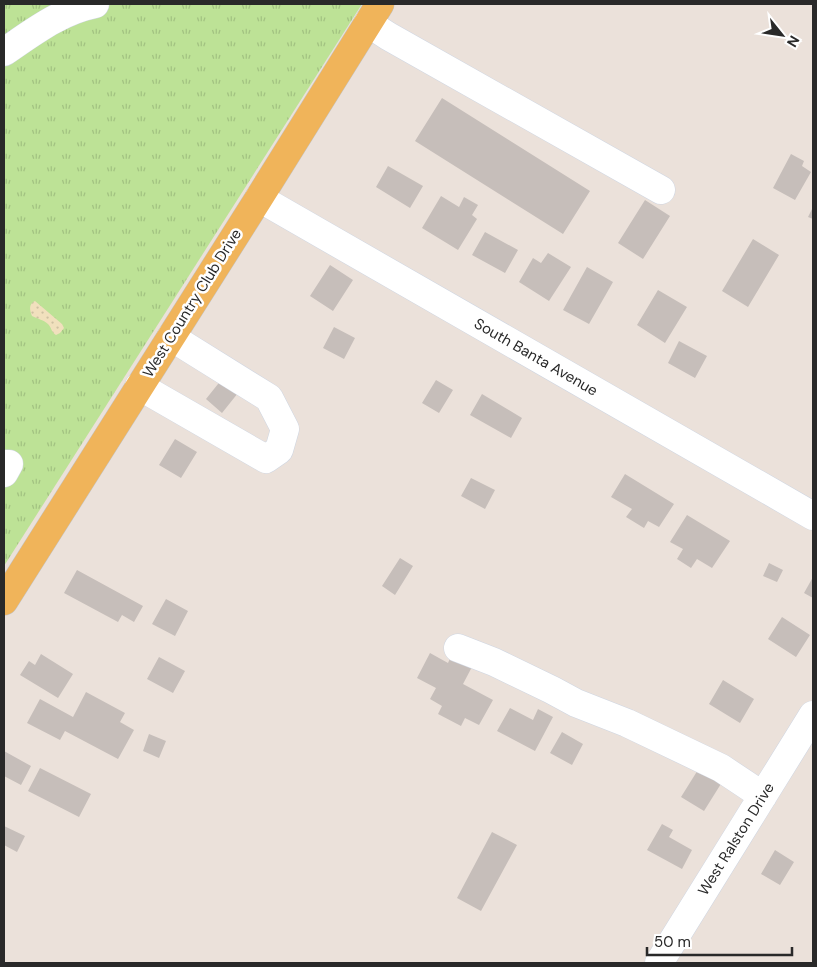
<svg xmlns="http://www.w3.org/2000/svg" width="817" height="967" font-family="'DM Sans',sans-serif">
  <style>
    .grass { fill: url(#grass-tufts) }
    .sand { fill: url(#sand-dots) }
    .building { fill: #c6beba }
    .lines { fill: none; stroke-linecap: round; stroke-linejoin: round }
    .minor-casing { stroke: #cfd6e2; stroke-width: 29 }
    .major-casing { stroke: #c3c3c3; stroke-width: 29 }
    .minor { stroke: #fff; stroke-width: 28 }
    .major { stroke: #f0b45a; stroke-width: 28 }
    .labels { text-anchor: middle; dominant-baseline: central; stroke-width: 5; stroke-linejoin: round; paint-order: stroke }
    .street-label { font-size: 15px; fill: #292929; stroke: #fff }
  </style>
  <defs>
    <pattern id="grass-tufts" width="24" height="20" patternUnits="userSpaceOnUse" patternTransform="scale(1.25)"><rect width="24" height="20" fill="#bde296"/><path d="M3 7l-1-3M5 7V3M7 7l1-3M15 17l-1-3M17 17v-4M19 17l1-3" fill="none" stroke="#a2c281"/></pattern>
    <pattern id="sand-dots" width="8" height="8" patternUnits="userSpaceOnUse" patternTransform="scale(1.25)"><rect width="8" height="8" fill="#f1e0bd"/><path d="M2 2h.1M6 6h.1" fill="none" stroke="#cfc0a2" stroke-width="1.8" stroke-linecap="round"/></pattern>
  </defs>
  <rect width="100%" height="100%" fill="#ebe1da"/>
  <!-- grass -->
  <path class="grass" d="M 4,4 L 362,4 L 4,566 Z"/>
  <!-- sand -->
  <path class="sand" d="M 35,301 L 62,324 L 64,328 L 60,333 L 56,335 C 51,332 52,328 48,324 C 44,320 38,319 32,316 C 30,311 28,304 35,301 Z"/>
  <!-- building -->
  <path class="building" d="M 442,98 L 590,191 L 563,234 L 415,141 Z
    M 791,154 L 804,161 L 802,166 L 811,172 L 795,200 L 773,188 Z
    M 388,166 L 423,186 L 410,208 L 376,187 Z
    M 441,196 L 459,207 L 464,197 L 478,205 L 472,215 L 477,219 L 458,250 L 422,228 Z
    M 645,200 L 670,216 L 643,259 L 618,243 Z
    M 813,207 L 813,219 L 808,217 Z
    M 485,232 L 518,250 L 505,273 L 472,255 Z
    M 753,239 L 779,255 L 748,307 L 722,291 Z
    M 548,253 L 571,267 L 549,301 L 519,282 L 533,258 L 541,263 Z
    M 330,265 L 353,280 L 333,311 L 310,296 Z
    M 587,267 L 613,282 L 589,324 L 563,310 Z
    M 658,290 L 687,307 L 665,343 L 637,325 Z
    M 334,327 L 355,338 L 344,359 L 323,348 Z
    M 679,341 L 707,356 L 695,378 L 668,363 Z
    M 222,379 L 238,393 L 222,413 L 206,399 Z
    M 436,380 L 453,390 L 439,413 L 422,403 Z
    M 482,394 L 522,418 L 511,438 L 470,415 Z
    M 175,439 L 197,452 L 181,478 L 159,465 Z
    M 625,474 L 674,504 L 659,527 L 648,521 L 644,528 L 626,517 L 632,509 L 611,497 Z
    M 471,478 L 495,490 L 485,509 L 461,496 Z
    M 687,515 L 730,541 L 712,568 L 697,559 L 691,568 L 677,559 L 683,549 L 670,542 Z
    M 400,558 L 413,566 L 395,595 L 382,586 Z
    M 769,563 L 783,570 L 777,582 L 763,576 Z
    M 77,570 L 143,606 L 134,622 L 122,615 L 118,622 L 64,593 Z
    M 813,577 L 813,598 L 804,593 Z
    M 166,599 L 188,611 L 175,636 L 152,624 Z
    M 782,617 L 810,635 L 796,657 L 768,639 Z
    M 430,653 L 448,663 L 452,654 L 473,665 L 463,684 L 493,700 L 479,725 L 465,718 L 461,726 L 438,714 L 442,706 L 430,699 L 436,688 L 417,678 Z
    M 41,654 L 73,674 L 58,698 L 20,675 L 29,661 L 35,665 Z
    M 159,657 L 185,671 L 173,693 L 147,679 Z
    M 723,680 L 754,699 L 740,723 L 709,704 Z
    M 86,692 L 125,713 L 120,722 L 134,730 L 118,759 L 65,731 L 60,740 L 27,723 L 40,699 L 73,717 Z
    M 510,708 L 533,720 L 538,709 L 553,717 L 535,751 L 497,731 Z
    M 562,732 L 583,744 L 572,765 L 550,753 Z
    M 149,734 L 166,741 L 159,758 L 143,751 Z
    M 4,751 L 31,766 L 21,785 L 4,776 Z
    M 701,765 L 724,779 L 704,811 L 681,797 Z
    M 40,768 L 91,794 L 79,817 L 28,791 Z
    M 662,824 L 673,830 L 669,837 L 692,850 L 682,869 L 647,850 Z
    M 4,826 L 25,836 L 17,852 L 4,845 Z
    M 492,832 L 517,845 L 481,911 L 457,898 Z
    M 775,850 L 794,862 L 780,885 L 761,874 Z"/>
  <g class="lines">
    <!-- minor casing -->
    <g class="minor-casing">
      <path id="minor" d="M 368,23 L 388,36 L 661,190
        M 4,52 C 32,33 60,11 95,4
        M 259,198 L 813,516
        M 139,386 L 266,459 L 279,450 L 285,429 L 269,398 L 171,337
        M 4,464 L 9,464 L 4,473
        M 458,648 L 494,662 L 552,690 L 576,703 L 627,723 L 721,768 L 763,796
        M 659,963 L 813,715"/>
    </g>
    <!-- major casing -->
    <g class="major-casing">
      <path id="major" d="M 4,601 L 259,198 L 380,4"/>
    </g>
    <!-- minor -->
    <use href="#minor" class="minor"/>
    <!-- major -->
    <use href="#major" class="major"/>
  </g>
  <g class="labels">
    <!-- street labels -->
    <g class="street-label">
      <text transform="translate(192 303) rotate(-58)">West Country Club Drive</text>
      <text transform="translate(536 357) rotate(30)">South Banta Avenue</text>
      <text transform="translate(736 839) rotate(-58)">West Ralston Drive</text>
    </g>
  </g>
  <!-- border -->
  <rect width="817" height="967" fill="none" stroke="#292929" stroke-width="10"/>
  <!-- north arrow -->
  <g transform="translate(782 35) rotate(120)" stroke="#ffffff" stroke-width="4" paint-order="stroke">
  <path d="M0-4L9 19L0 12L-9 19Z" fill="#292929"/>
  <text y="-8" font-size="14" font-weight="bold" text-anchor="middle" fill="#292929">N</text>
  </g>
  <!-- scale -->
  <path d="M647 947v8h145v-8" fill="none" stroke="#292929" stroke-width="2.5"/>
  <text x="654" y="947" font-size="15" fill="#292929" stroke="#ffffff" stroke-width="4" paint-order="stroke">50 m</text>
</svg>
